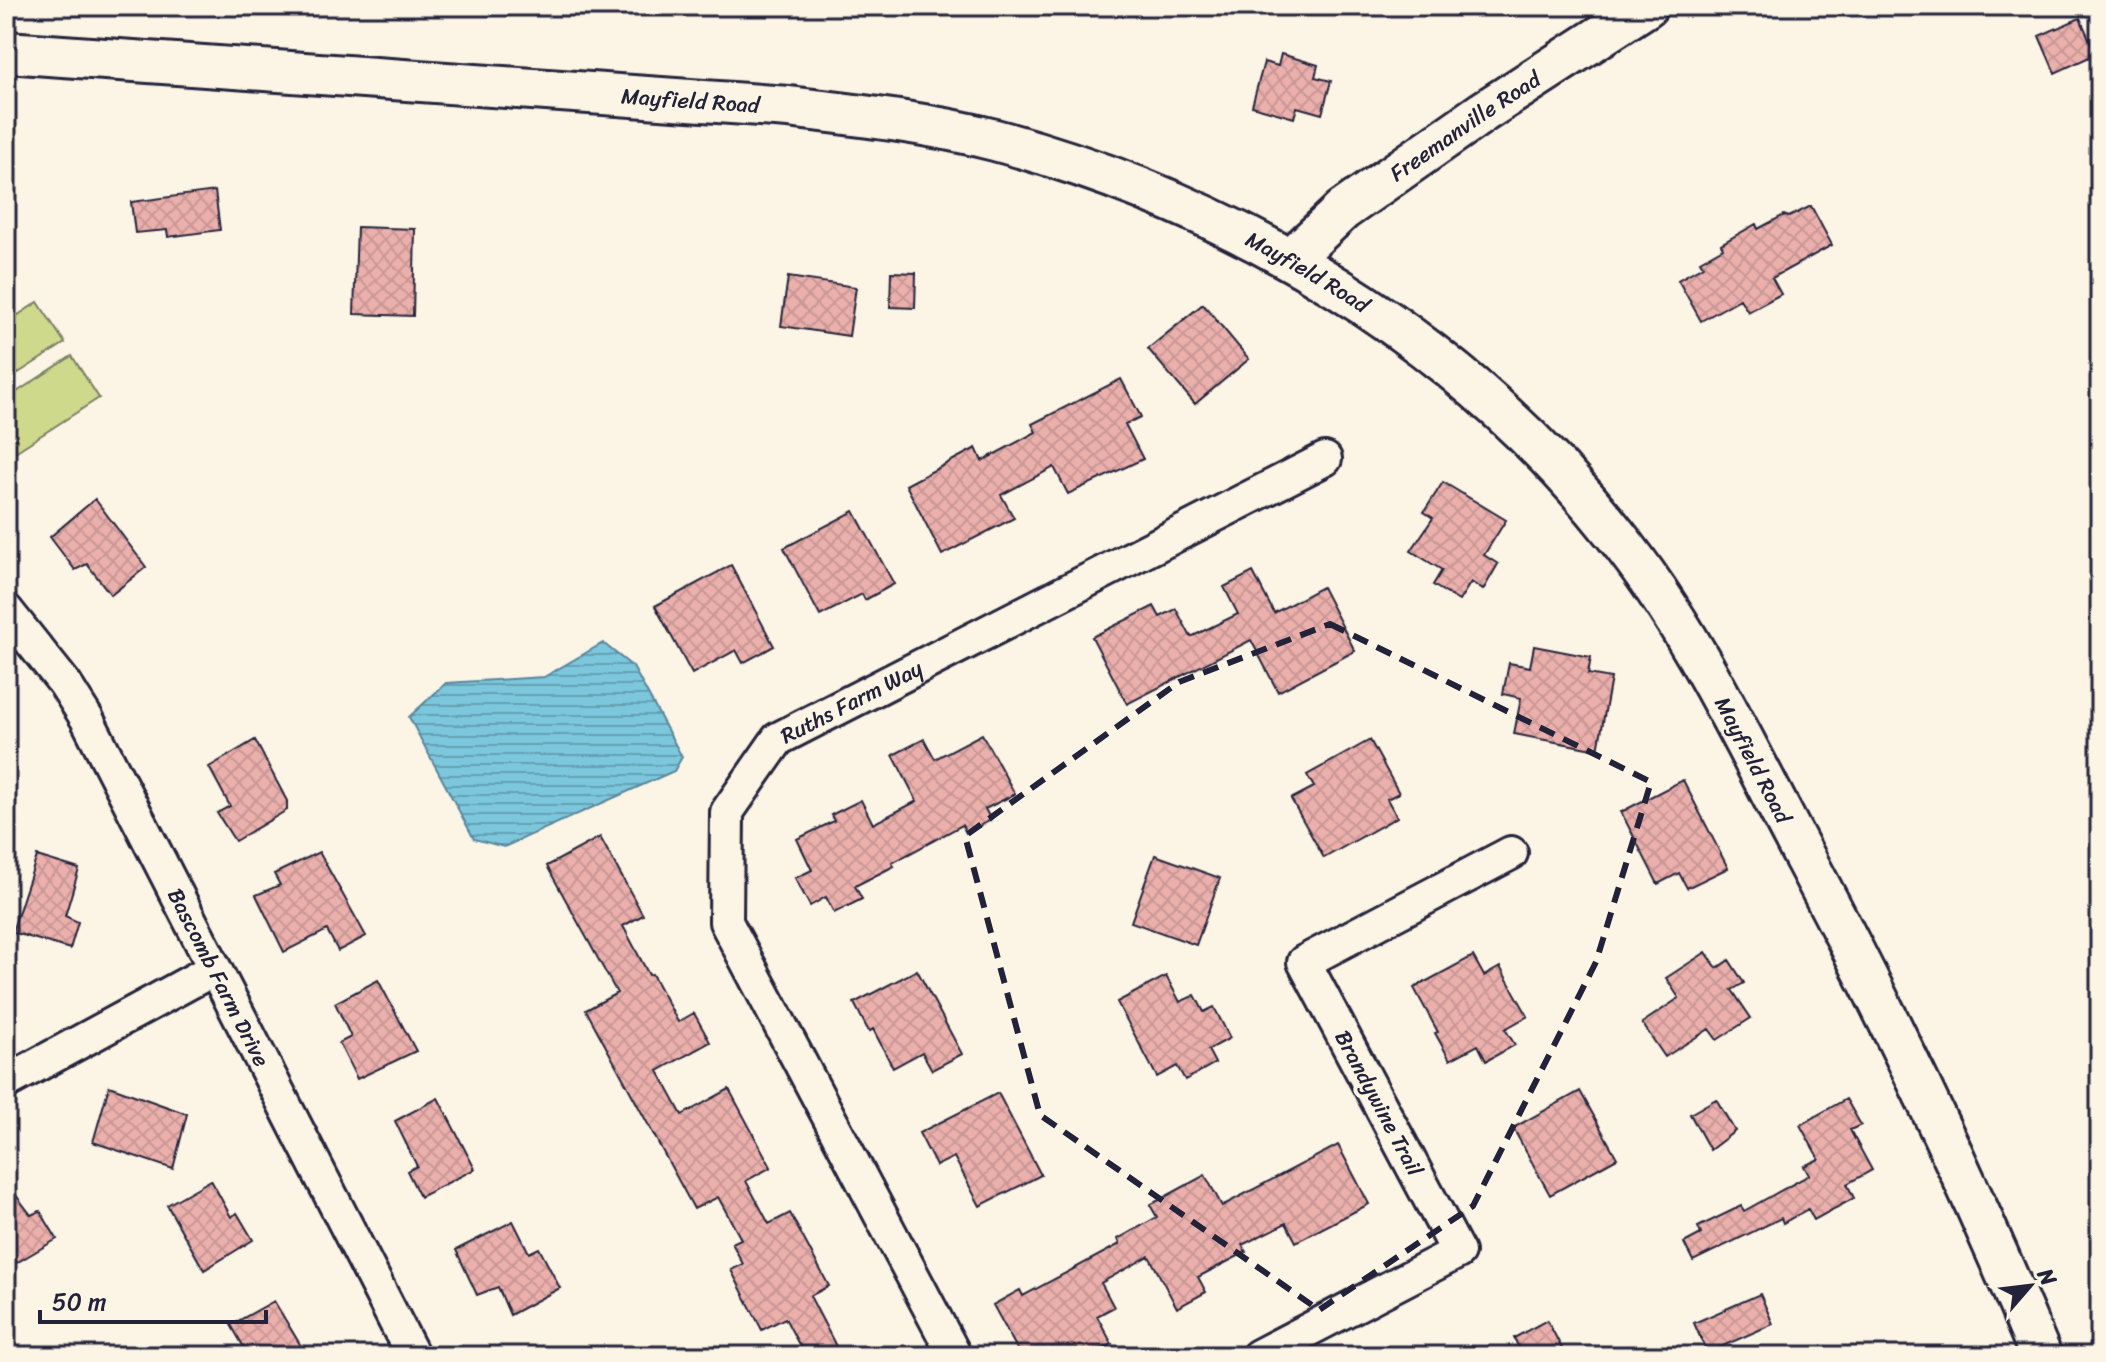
<svg xmlns="http://www.w3.org/2000/svg" width="2106" height="1362" font-family="Sriracha,sans-serif">
  <style>
    .green { fill: #ced98c; stroke: #787e64; stroke-width: 2 }
    .water { fill: url(#water-rules); stroke: #58859c; stroke-width: 2 }
    .building { fill: url(#building-cross-hatch); stroke: #22223b; stroke-width: 2 }
    .lines { fill: none; stroke-linecap: round; stroke-linejoin: round }
    .minor-casing { stroke: #22223b; stroke-width: 38 }
    .tertiary-casing { stroke: #22223b; stroke-width: 46 }
    .minor { stroke: #fcf5e5; stroke-width: 32 }
    .tertiary { stroke: #fcf5e5; stroke-width: 40 }
    .marked { fill: none; stroke: #22223b; stroke-width: 6; stroke-dasharray: 16 10; stroke-linejoin: round }
    .labels { text-anchor: middle; dominant-baseline: central; stroke-width: 8; stroke-linejoin: round; paint-order: stroke }
    .street-label { font-size: 22px; fill: #22223b; stroke: #fcf5e5 }
  </style>
  <defs>
    <pattern id="water-rules" width="6" height="5" patternUnits="userSpaceOnUse" patternTransform="scale(2)"><rect width="6" height="5" fill="#7cc7dc"/><path d="M0 2.5h6" fill="none" stroke="#65a1b4"/></pattern>
    <pattern id="building-cross-hatch" width="8" height="8" patternUnits="userSpaceOnUse" patternTransform="scale(2)"><rect width="8" height="8" fill="#ebb0ac"/><path d="M0 0l8 8M0 8l8-8" fill="none" stroke="#c99795"/></pattern>
  </defs>
  <rect width="100%" height="100%" fill="#fcf5e5"/>
  <filter id="ink" filterUnits="userSpaceOnUse"><feTurbulence type="fractalNoise" baseFrequency=".0125" numOctaves="2"/><feDisplacementMap in="SourceGraphic" scale="16" xChannelSelector="R" yChannelSelector="G"/><feConvolveMatrix kernelMatrix="1 2 1 2 8 2 1 2 1" color-interpolation-filters="sRGB"/></filter>
  <g filter="url(#ink)">
    <!-- green -->
    <path class="green" d="M 38,302 L 65,343 L 6,381 L 6,323 Z
      M 72,356 L 99,398 L 9,456 L 6,452 L 6,399 Z"/>
    <!-- water -->
    <path class="water" d="M 603,643 L 633,667 L 682,757 L 674,771 L 504,847 L 474,839 L 409,717 L 446,683 L 544,677 Z"/>
    <!-- building -->
    <path class="building" d="M 2080,18 L 2096,54 L 2055,73 L 2039,36 Z
      M 1281,54 L 1318,65 L 1315,77 L 1331,81 L 1322,114 L 1297,107 L 1294,118 L 1252,106 L 1264,62 L 1278,66 Z
      M 215,191 L 220,230 L 168,237 L 167,230 L 135,233 L 131,202 Z
      M 1811,206 L 1832,245 L 1772,278 L 1781,294 L 1748,312 L 1740,299 L 1701,321 L 1678,280 L 1703,266 L 1700,261 L 1723,248 L 1721,244 L 1756,224 L 1758,229 L 1784,215 L 1789,217 Z
      M 357,227 L 415,229 L 413,316 L 354,314 Z
      M 891,272 L 916,273 L 915,308 L 890,307 Z
      M 788,277 L 856,287 L 849,336 L 781,326 Z
      M 1203,304 L 1249,359 L 1195,404 L 1148,349 Z
      M 1121,379 L 1141,417 L 1125,424 L 1143,459 L 1068,494 L 1054,467 L 1001,495 L 1014,518 L 942,555 L 906,485 L 976,448 L 982,461 L 1036,432 L 1032,424 Z
      M 1443,482 L 1506,520 L 1484,555 L 1498,564 L 1483,590 L 1471,582 L 1459,601 L 1433,585 L 1442,570 L 1411,551 L 1433,518 L 1424,512 Z
      M 95,499 L 146,567 L 111,595 L 87,564 L 75,570 L 50,537 Z
      M 854,511 L 894,584 L 865,600 L 862,594 L 820,616 L 784,548 Z
      M 731,565 L 774,646 L 743,663 L 736,650 L 692,674 L 655,606 Z
      M 1253,572 L 1274,613 L 1322,587 L 1355,651 L 1278,692 L 1251,640 L 1127,704 L 1092,637 L 1154,606 L 1160,617 L 1176,609 L 1191,637 L 1238,614 L 1224,587 Z
      M 1534,646 L 1591,657 L 1588,674 L 1611,678 L 1598,750 L 1514,734 L 1521,698 L 1503,694 L 1509,663 L 1530,667 Z
      M 982,734 L 1015,794 L 985,809 L 991,820 L 966,833 L 962,825 L 892,863 L 894,866 L 855,886 L 862,899 L 834,913 L 826,897 L 810,906 L 795,878 L 812,870 L 797,839 L 834,821 L 831,815 L 861,800 L 873,824 L 917,801 L 893,755 L 924,739 L 935,759 Z
      M 255,740 L 287,801 L 287,810 L 235,841 L 217,813 L 230,806 L 209,767 Z
      M 1370,740 L 1399,793 L 1387,799 L 1397,817 L 1324,858 L 1291,799 L 1314,787 L 1307,775 Z
      M 1683,780 L 1728,868 L 1687,888 L 1679,873 L 1658,884 L 1621,812 Z
      M 600,837 L 643,915 L 623,926 L 649,975 L 652,974 L 678,1022 L 694,1013 L 710,1042 L 658,1071 L 682,1115 L 729,1089 L 771,1167 L 746,1181 L 769,1224 L 790,1213 L 829,1286 L 810,1296 L 841,1356 L 805,1356 L 785,1318 L 762,1330 L 731,1270 L 743,1264 L 732,1243 L 741,1239 L 718,1197 L 694,1209 L 586,1010 L 617,993 L 547,866 Z
      M 319,852 L 366,936 L 338,951 L 327,930 L 284,952 L 256,895 L 280,885 L 274,874 Z
      M 1155,855 L 1220,878 L 1196,945 L 1131,922 Z
      M 37,856 L 79,869 L 65,916 L 78,922 L 70,949 L 12,932 Z
      M 1706,952 L 1717,968 L 1729,960 L 1744,983 L 1732,990 L 1751,1018 L 1717,1040 L 1709,1029 L 1665,1057 L 1642,1023 L 1679,998 L 1666,978 Z
      M 1473,956 L 1484,976 L 1500,967 L 1528,1016 L 1505,1029 L 1515,1045 L 1486,1061 L 1478,1045 L 1450,1060 L 1435,1033 L 1438,1032 L 1414,988 Z
      M 917,970 L 962,1054 L 932,1070 L 922,1052 L 893,1068 L 873,1029 L 869,1032 L 854,1003 Z
      M 1166,976 L 1180,1002 L 1195,995 L 1204,1012 L 1214,1007 L 1230,1038 L 1208,1050 L 1215,1063 L 1185,1080 L 1177,1066 L 1157,1077 L 1117,1002 Z
      M 378,980 L 416,1051 L 357,1079 L 339,1043 L 351,1037 L 335,1003 Z
      M 109,1086 L 187,1114 L 173,1169 L 93,1142 Z
      M 1580,1091 L 1617,1158 L 1550,1195 L 1513,1128 Z
      M 998,1093 L 1041,1175 L 980,1206 L 954,1157 L 936,1166 L 919,1133 Z
      M 438,1098 L 475,1169 L 420,1197 L 407,1171 L 417,1166 L 395,1121 Z
      M 1716,1099 L 1735,1131 L 1710,1150 L 1690,1114 Z
      M 1846,1099 L 1861,1125 L 1850,1130 L 1872,1170 L 1847,1184 L 1854,1198 L 1814,1220 L 1808,1209 L 1783,1223 L 1781,1218 L 1693,1261 L 1684,1243 L 1701,1234 L 1698,1227 L 1741,1206 L 1744,1211 L 1809,1175 L 1804,1166 L 1819,1159 L 1800,1125 Z
      M 1338,1145 L 1369,1204 L 1296,1242 L 1286,1223 L 1242,1245 L 1246,1252 L 1198,1277 L 1206,1292 L 1177,1308 L 1149,1256 L 1101,1283 L 1114,1307 L 1097,1316 L 1112,1344 L 1089,1356 L 1021,1356 L 993,1305 L 1020,1290 L 1023,1296 L 1120,1244 L 1118,1239 L 1157,1217 L 1150,1205 L 1205,1175 L 1222,1206 Z
      M 211,1180 L 231,1217 L 237,1213 L 253,1240 L 204,1270 L 167,1205 Z
      M 6,1182 L 31,1215 L 40,1211 L 57,1239 L 6,1269 Z
      M 513,1221 L 529,1253 L 539,1248 L 560,1288 L 510,1315 L 498,1287 L 477,1295 L 456,1250 Z
      M 1760,1294 L 1773,1324 L 1707,1353 L 1694,1323 Z
      M 274,1301 L 307,1356 L 249,1356 L 231,1325 Z
      M 1547,1320 L 1566,1356 L 1523,1356 L 1514,1338 Z"/>
    <g class="lines">
      <!-- minor casing -->
      <g class="minor-casing">
        <g id="minor">
          <path id="s1" d="M 6,610 L 65,684 L 87,719 L 413,1356"/>
          <path d="M 6,1082 L 214,969"/>
          <path id="s2" d="M 955,1356 L 726,922 L 727,812 L 778,739 L 1325,459"/>
          <path d="M 1258,1356 L 1458,1252 L 1304,962 L 1511,853"/>
        </g>
      </g>
      <!-- tertiary casing -->
      <g class="tertiary-casing">
        <g id="tertiary">
          <path id="s3" d="M 6,52 L 789,107 C 858,115 928,123 995,140 C 1236,205 1459,337 1615,534 C 1694,632 1747,750 1806,860 C 1892,1022 1971,1187 2041,1356"/>
          <path id="s4" d="M 1292,258 L 1343,210 L 1483,112 L 1647,6"/>
        </g>
      </g>
      <!-- minor -->
      <use href="#minor" class="minor"/>
      <!-- tertiary -->
      <use href="#tertiary" class="tertiary"/>
    </g>
  </g>
  <!-- marked area -->
  <path class="marked" d="M 1330,624 L 1651,782 L 1596,962 L 1473,1206 L 1319,1310 L 1040,1115 L 965,836 L 1179,682 Z"/>
  <g class="labels">
    <!-- street labels -->
    <g class="street-label">
      <text stroke="none"><textPath href="#s3" startOffset="686">Mayfield Road</textPath></text>
      <text stroke="none"><textPath href="#s4" startOffset="218">Freemanville Road</textPath></text>
      <text stroke="none"><textPath href="#s3" startOffset="1334">Mayfield Road</textPath></text>
      <text stroke="none"><textPath href="#s2" startOffset="772">Ruths Farm Way</textPath></text>
      <text stroke="none"><textPath href="#s3" startOffset="2006">Mayfield Road</textPath></text>
      <text stroke="none"><textPath href="#s1" startOffset="426">Bascomb Farm Drive</textPath></text>
      <text transform="translate(1379 1103) rotate(62)">Brandywine Trail</text>
    </g>
  </g>
  <!-- margin -->
  <rect width="2106" height="1362" fill="none" stroke="#fcf5e5" stroke-width="32"/>
  <rect x="16" y="16" width="2074" height="1330" fill="none" stroke="#22223b" stroke-width="3" filter="url(#ink)"/>
  <!-- north arrow -->
  <g transform="translate(2030 1286) rotate(62)" stroke="#fcf5e5" stroke-width="6" paint-order="stroke">
  <path d="M0-6L14 30L0 20L-14 30Z" fill="#22223b"/>
  <text y="-12" font-size="22" font-weight="bold" text-anchor="middle" fill="#22223b">N</text>
  </g>
  <!-- scale -->
  <path d="M40 1310v12h226v-12" fill="none" stroke="#22223b" stroke-width="4"/>
  <text x="52" y="1310" font-size="24" fill="#22223b" stroke="#fcf5e5" stroke-width="6" paint-order="stroke">50 m</text>
</svg>
